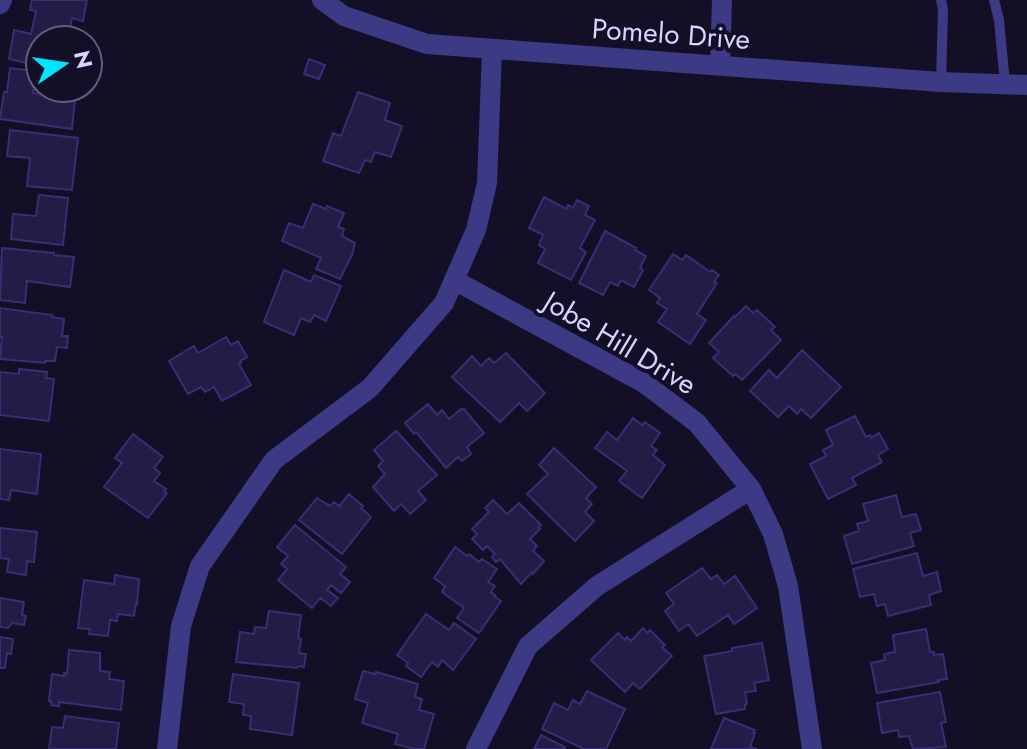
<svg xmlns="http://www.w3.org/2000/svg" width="1027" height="749" font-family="Jost,sans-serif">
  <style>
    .building { fill: #241b47; stroke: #3b2d73; stroke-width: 2 }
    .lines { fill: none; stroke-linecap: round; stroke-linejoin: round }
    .service { stroke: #3d3a85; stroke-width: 10 }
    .minor { stroke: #3d3a85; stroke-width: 20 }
    .tertiary { stroke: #3d3a85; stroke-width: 20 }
    .labels { text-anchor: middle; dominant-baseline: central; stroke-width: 8; stroke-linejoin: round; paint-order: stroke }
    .street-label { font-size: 28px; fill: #d9d4ff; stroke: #130f26 }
  </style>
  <rect width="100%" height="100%" fill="#130f26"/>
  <!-- building -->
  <path class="building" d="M 32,0 L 87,0 L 83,21 L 72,18 L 68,40 L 40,40 L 40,60 L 37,62 L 36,65 L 9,59 L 14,30 L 31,34 L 36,11 L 30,10 Z
    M 309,59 L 325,65 L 319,79 L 304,74 Z
    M 10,68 L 40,72 L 40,88 L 48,88 L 48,90 L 33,90 L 33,93 L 75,99 L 72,129 L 0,119 L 4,92 L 7,92 Z
    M 358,92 L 390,103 L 385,120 L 402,126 L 391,157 L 375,152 L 371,162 L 365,160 L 359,173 L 323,161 L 333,133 L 341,136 Z
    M 10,130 L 78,138 L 72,190 L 27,186 L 30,158 L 7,156 Z
    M 39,195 L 68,198 L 63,245 L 11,239 L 13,214 L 36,216 Z
    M 544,197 L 566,209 L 568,205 L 573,208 L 577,200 L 589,206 L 585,215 L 595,220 L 580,248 L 586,252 L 571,280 L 538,263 L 545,249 L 539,245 L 543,235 L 529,228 Z
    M 313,204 L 326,209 L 327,206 L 344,213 L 338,227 L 344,229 L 342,236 L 355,243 L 352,255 L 340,279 L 316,269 L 321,258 L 282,241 L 289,223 L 303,228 Z
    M 605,231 L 636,248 L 635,250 L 646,256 L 640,268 L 643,270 L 634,287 L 621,280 L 618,286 L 610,282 L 603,295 L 579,283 Z
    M 2,248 L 54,253 L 54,255 L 74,257 L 70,287 L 27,281 L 25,303 L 0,300 Z
    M 673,254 L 682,260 L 686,255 L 710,272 L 712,270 L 719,275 L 714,282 L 717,283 L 697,314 L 706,320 L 690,344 L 658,322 L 667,309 L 657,303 L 660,298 L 649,290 Z
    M 284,270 L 311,282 L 314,275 L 341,286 L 326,321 L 314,315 L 310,322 L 301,318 L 294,335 L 264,322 Z
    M 746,306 L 753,313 L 757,310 L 775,327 L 771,330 L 781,340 L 742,380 L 735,374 L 733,376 L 713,358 L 719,352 L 709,343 L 734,316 L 735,317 Z
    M 0,308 L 52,315 L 52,317 L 64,319 L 62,336 L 68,336 L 67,348 L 57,347 L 55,361 L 45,361 L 45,363 L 0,359 L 2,337 L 0,337 Z
    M 226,337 L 231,345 L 238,341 L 247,357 L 240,361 L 241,363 L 239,364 L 251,385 L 222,401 L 214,387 L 205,392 L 201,387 L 188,394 L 169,361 L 194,346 L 198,353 Z
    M 802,350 L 841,387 L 811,418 L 801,409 L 797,414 L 789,406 L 778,417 L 750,391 L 769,370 L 777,378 Z
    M 506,353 L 545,393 L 527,411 L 519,403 L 500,422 L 452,377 L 472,356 L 481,366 L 489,358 L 494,363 Z
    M 19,369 L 47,372 L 46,378 L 54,379 L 49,421 L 0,415 L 0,372 L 19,374 Z
    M 428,404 L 437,415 L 442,410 L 449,419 L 461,409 L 462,410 L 464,409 L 484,433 L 467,447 L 471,454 L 462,461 L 458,457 L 446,468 L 416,432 L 414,434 L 405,423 Z
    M 855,416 L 866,437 L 870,435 L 871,438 L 879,433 L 888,449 L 878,455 L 882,462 L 852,478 L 856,485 L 828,499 L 810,464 L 826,456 L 823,450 L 833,445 L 826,430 Z
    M 633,418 L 642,425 L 645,422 L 660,433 L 651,446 L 657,450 L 653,455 L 665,465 L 642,498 L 619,481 L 627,471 L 595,448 L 607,432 L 617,440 Z
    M 396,431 L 437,475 L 418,491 L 426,500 L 410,514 L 401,504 L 394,511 L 373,487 L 385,474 L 378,466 L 383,461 L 374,450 Z
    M 133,434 L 163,457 L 154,468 L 160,473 L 154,481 L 166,489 L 164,491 L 167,493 L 148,518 L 104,487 L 122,463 L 115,458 Z
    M 554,448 L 596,487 L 586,498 L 592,504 L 585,512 L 594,521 L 575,541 L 527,494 L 548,474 L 539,465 Z
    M 0,449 L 41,454 L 37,494 L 11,490 L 9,500 L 0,499 Z
    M 349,494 L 363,506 L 361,508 L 371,517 L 342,554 L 299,520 L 317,498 L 330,506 L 334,502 L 341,507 L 340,505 Z
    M 896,495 L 902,517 L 916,514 L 921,530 L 910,533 L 914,546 L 852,564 L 844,536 L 859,531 L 857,524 L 868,521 L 863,504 Z
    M 493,500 L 507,514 L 519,503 L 541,525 L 538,528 L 540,529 L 530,539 L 537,546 L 533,551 L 544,561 L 533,574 L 532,572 L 521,584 L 500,559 L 496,562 L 492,557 L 495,554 L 487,546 L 483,550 L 472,539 L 477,534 L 472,529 L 489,512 L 485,508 Z
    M 295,525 L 346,567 L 340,574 L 350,582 L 341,593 L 331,585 L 327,590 L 338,598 L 331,606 L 320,598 L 312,608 L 278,580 L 287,569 L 281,564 L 288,556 L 277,547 Z
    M 0,528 L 37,532 L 34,562 L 27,561 L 26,575 L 7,572 L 9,559 L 0,558 Z
    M 455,547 L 467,556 L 469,554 L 479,562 L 482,559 L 497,569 L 488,582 L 495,586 L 491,592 L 495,595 L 494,596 L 501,601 L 479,633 L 457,618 L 464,608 L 442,592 L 445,586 L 434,578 Z
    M 917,553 L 923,576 L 937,572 L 941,591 L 929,595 L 931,605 L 888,616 L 885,604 L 877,606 L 874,594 L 860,597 L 853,569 Z
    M 702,568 L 711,579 L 717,575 L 724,584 L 735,576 L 757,608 L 734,624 L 728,615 L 697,636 L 688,624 L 679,631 L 665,611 L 674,604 L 666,593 Z
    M 115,575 L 139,579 L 137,604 L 136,603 L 134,616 L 118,614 L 117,621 L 110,620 L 108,636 L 89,634 L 90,629 L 78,628 L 84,580 L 114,584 Z
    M 0,598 L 24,602 L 22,615 L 26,616 L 24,625 L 12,623 L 8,628 L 0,627 Z
    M 269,611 L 301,615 L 298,638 L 301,639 L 299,653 L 306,654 L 304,667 L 298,666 L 297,668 L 236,662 L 240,632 L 254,634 L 255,627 L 266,628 Z
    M 426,614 L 449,630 L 454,623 L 476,639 L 453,670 L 442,660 L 438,667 L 432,662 L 421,677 L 406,666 L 408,663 L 397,655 Z
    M 643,628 L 647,633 L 650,630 L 665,645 L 662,647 L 672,656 L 640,689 L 633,683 L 625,692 L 591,660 L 618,633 L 625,640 L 627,637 L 631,641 Z
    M 926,629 L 930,652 L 934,652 L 934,655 L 943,654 L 947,679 L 938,680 L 939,682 L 877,693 L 871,663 L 885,660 L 884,654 L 895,652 L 893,635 Z
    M 0,637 L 13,639 L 11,654 L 7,653 L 5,668 L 0,668 Z
    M 762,643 L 769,680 L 754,683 L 756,691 L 745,692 L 747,704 L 745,705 L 745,709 L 716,714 L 704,656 L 732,651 L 732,648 Z
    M 69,650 L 100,653 L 100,671 L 110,672 L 109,679 L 124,681 L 121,710 L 59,702 L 59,706 L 51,705 L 51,701 L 49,701 L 52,674 L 64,676 L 64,673 L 67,674 Z
    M 363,671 L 375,674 L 376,672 L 418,684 L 415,697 L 422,699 L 419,710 L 434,714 L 424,749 L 415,749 L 395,744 L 398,734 L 362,723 L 368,703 L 355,699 Z
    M 233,674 L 299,683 L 292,735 L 250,729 L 251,716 L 243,715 L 244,704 L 229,702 Z
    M 587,691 L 625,709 L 606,749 L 584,749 L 542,729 L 554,703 L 568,710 L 573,700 L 580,704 Z
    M 940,692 L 946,722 L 941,723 L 946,747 L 913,749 L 909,736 L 899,737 L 898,730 L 882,733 L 877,703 Z
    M 65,716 L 119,723 L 116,749 L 49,749 L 52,727 L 63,728 Z
    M 724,718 L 755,730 L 753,733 L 755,733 L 750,747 L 757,749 L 711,749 Z
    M 541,735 L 565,747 L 565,749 L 534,749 Z"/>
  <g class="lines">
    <!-- service -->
    <path class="service" d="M 941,0 L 943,10 L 941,82
      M 994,0 L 999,20 L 1005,84"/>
    <!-- minor -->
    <path class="minor" d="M 0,4 L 2,0
      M 720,65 L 722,0
      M 454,280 L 644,383 L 697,423 L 751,489 L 773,534 L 788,586 L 812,749
      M 476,749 L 528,646 L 597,586 L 751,489"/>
    <!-- tertiary -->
    <path class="tertiary" d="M 322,0 L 344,16 L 427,44 L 941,82 L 1027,85
      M 167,749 L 181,626 L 200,566 L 274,460 L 370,388 L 444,303 L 476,230 L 487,183 L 492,50"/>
  </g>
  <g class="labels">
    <!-- street labels -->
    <g class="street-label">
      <text transform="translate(671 34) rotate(4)">Pomelo Drive</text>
      <text transform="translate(620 343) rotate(31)">Jobe Hill Drive</text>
    </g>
  </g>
  <!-- north arrow -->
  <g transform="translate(64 64) rotate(77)"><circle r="38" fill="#130f26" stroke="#625e7d" stroke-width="2"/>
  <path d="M0-6L14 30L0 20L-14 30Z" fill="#00e5ff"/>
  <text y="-12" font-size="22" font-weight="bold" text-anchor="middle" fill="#d9d4ff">N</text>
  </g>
</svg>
